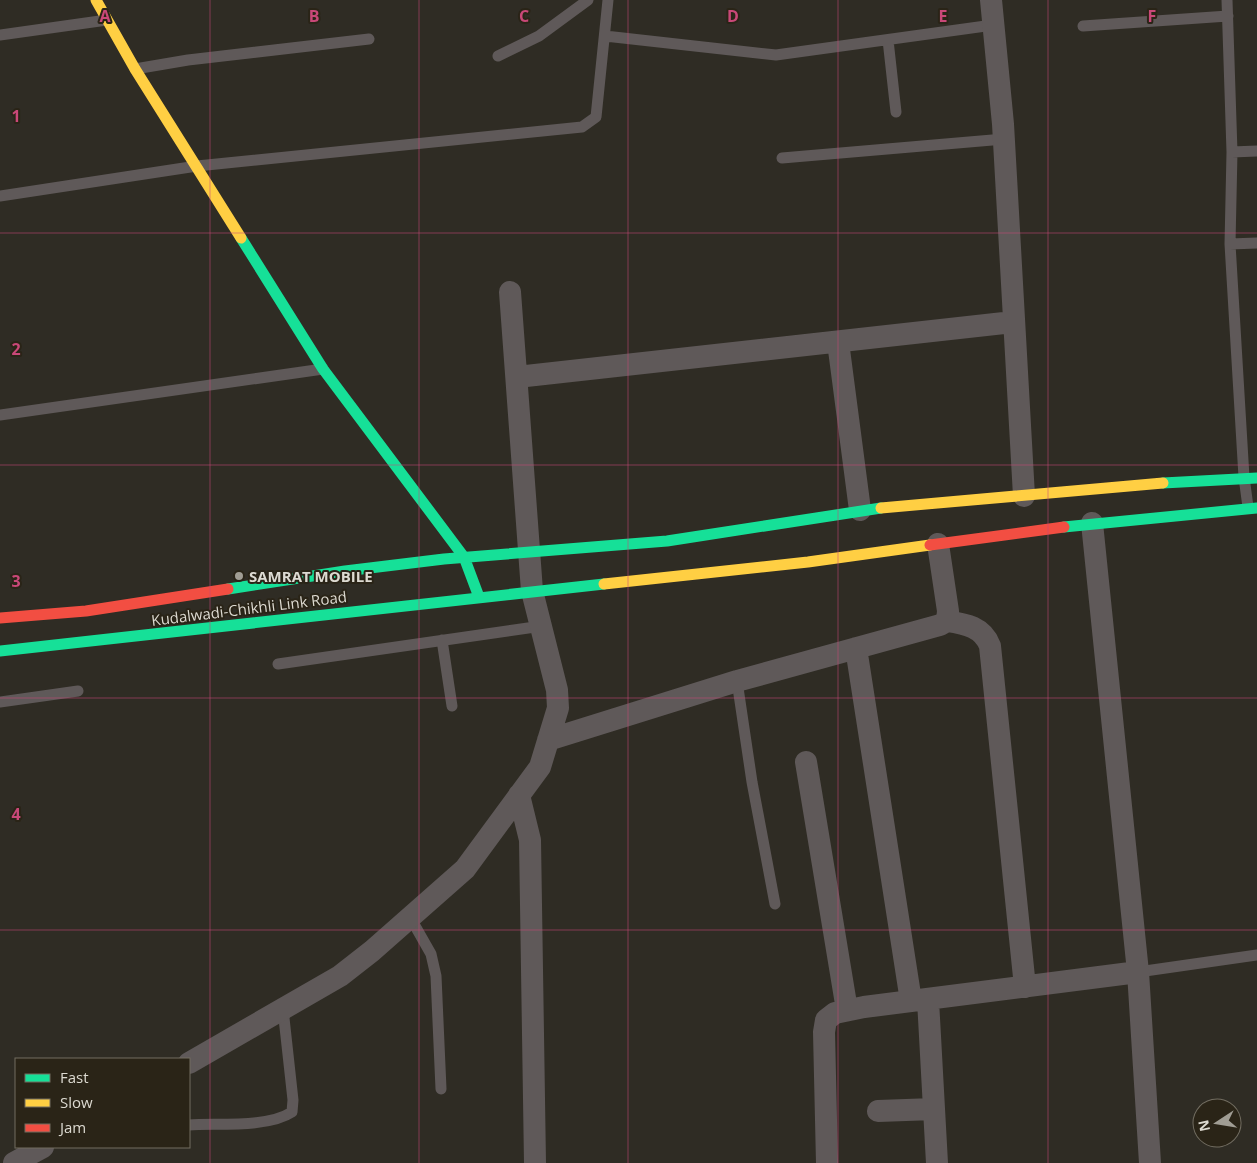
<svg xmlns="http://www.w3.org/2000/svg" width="1257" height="1163" font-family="'Open Sans',sans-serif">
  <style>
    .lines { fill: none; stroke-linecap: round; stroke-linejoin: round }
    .lane { stroke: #5f5959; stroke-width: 11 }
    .street { stroke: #5f5959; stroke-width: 22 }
    .fast { stroke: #16e098; stroke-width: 11 }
    .slow { stroke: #ffcf43; stroke-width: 11 }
    .jam { stroke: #f24e42; stroke-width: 11 }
    .grid { fill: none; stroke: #c94878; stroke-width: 1; stroke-opacity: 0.55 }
    .poi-dot { fill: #a09d94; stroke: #2a2417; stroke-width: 2 }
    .labels { text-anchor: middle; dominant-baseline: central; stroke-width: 4; stroke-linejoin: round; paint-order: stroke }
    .poi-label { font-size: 15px; font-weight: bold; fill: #dddad1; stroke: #2a2417; text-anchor: start }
    .street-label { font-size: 15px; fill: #dddad1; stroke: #2a2417 }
    .grid-label { font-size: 16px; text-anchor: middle; font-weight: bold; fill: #c94878; stroke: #2a2417; stroke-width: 4; stroke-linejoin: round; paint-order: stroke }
  </style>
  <rect width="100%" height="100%" fill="#2f2c24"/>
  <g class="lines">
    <!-- lane -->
    <path class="lane" d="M 1227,0 L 1232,152 L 1230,244 L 1244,477 L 1248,507
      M 1083,26 L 1228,16
      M 0,35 L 107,20
      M 605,36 L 776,55 L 993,25
      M 888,40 L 896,112
      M 498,56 L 539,36 L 588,0
      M 135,69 L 188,60 L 369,39
      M 1232,152 L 1257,151
      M 782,158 L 1004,139
      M 0,196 L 197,166 L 582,127 L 596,117 L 608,0
      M 1230,244 L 1257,243
      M 0,415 L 323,369
      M 442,640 L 452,706
      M 278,664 L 542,626
      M 737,681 L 752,782 L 775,904
      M 0,702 L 78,691
      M 410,917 L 431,954 L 436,976 L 441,1089
      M 1138,972 L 1257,955
      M 189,1125 C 217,1123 268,1128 292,1112 L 293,1100 L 283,1009"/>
    <!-- street -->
    <path class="street" d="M 991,0 L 1003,124 L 1024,496
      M 838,342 L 860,510
      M 517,377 L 1013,322
      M 1092,523 L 1138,972 L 1150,1163
      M 947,621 C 966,624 983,627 990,646 L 1025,987
      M 856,648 L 911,1001
      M 548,740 L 737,681 L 940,625 L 947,621 L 948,611 L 938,544
      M 806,762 L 847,1010
      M 519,795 L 530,840 L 535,1163
      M 928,1000 L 937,1163
      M 189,1063 L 340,976 L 372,951 L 465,869 L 540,767 L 558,708 L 557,690 L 532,591 L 510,292
      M 878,1111 L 934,1109
      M 14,1163 L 43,1147
      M 827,1163 L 824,1032 L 826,1020 L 835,1013 L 864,1007 L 1138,972"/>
    <!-- fast -->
    <path class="fast" d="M 241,238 L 323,369 L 464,557 L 479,597
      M 1163,483 L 1257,478
      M 1064,527 L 1257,508
      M 228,589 L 345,571 L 444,559 L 667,541 L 881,508
      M 0,651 L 604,584"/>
    <!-- slow -->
    <path class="slow" d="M 96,0 L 135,69 L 241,238
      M 881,508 L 1163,483
      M 604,584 L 808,562 L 930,545"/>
    <!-- jam -->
    <path class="jam" d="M 930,545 L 1064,527
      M 0,618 L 86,611 L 228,589"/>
  </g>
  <!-- grid -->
  <path class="grid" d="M 210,0 L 210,1163M 419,0 L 419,1163M 628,0 L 628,1163M 838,0 L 838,1163M 1048,0 L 1048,1163M 0,233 L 1257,233M 0,465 L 1257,465M 0,698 L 1257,698M 0,930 L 1257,930"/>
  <!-- markers -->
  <circle class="poi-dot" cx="239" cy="576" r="5"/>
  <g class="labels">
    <!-- poi labels -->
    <g class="poi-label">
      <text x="249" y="576">SAMRAT MOBILE</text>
    </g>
    <!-- street labels -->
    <g class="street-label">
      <text transform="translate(249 608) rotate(-7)">Kudalwadi-Chikhli Link Road</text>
    </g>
  </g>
  <g class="grid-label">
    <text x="105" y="22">A</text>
    <text x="314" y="22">B</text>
    <text x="524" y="22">C</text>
    <text x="733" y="22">D</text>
    <text x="943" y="22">E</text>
    <text x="1152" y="22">F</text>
    <text x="16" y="122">1</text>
    <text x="16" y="355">2</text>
    <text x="16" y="587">3</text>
    <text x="16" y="820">4</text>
  </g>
  <!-- legend -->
  <rect x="15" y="1058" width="175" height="90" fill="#2a2417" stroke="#726d61"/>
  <rect x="25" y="1074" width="25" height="8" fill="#16e098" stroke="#726d61"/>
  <text x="60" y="1083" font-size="15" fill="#dddad1">Fast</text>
  <rect x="25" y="1099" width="25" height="8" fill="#ffcf43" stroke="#726d61"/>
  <text x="60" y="1108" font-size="15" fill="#dddad1">Slow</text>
  <rect x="25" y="1124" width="25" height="8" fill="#f24e42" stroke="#726d61"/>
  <text x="60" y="1133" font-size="15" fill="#dddad1">Jam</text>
  <!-- north arrow -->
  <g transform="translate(1217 1123) rotate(258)"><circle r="24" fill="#2a2417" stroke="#726d61"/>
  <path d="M0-4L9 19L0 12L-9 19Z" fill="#a09d94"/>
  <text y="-8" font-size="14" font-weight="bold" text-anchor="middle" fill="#dddad1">N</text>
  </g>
</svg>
